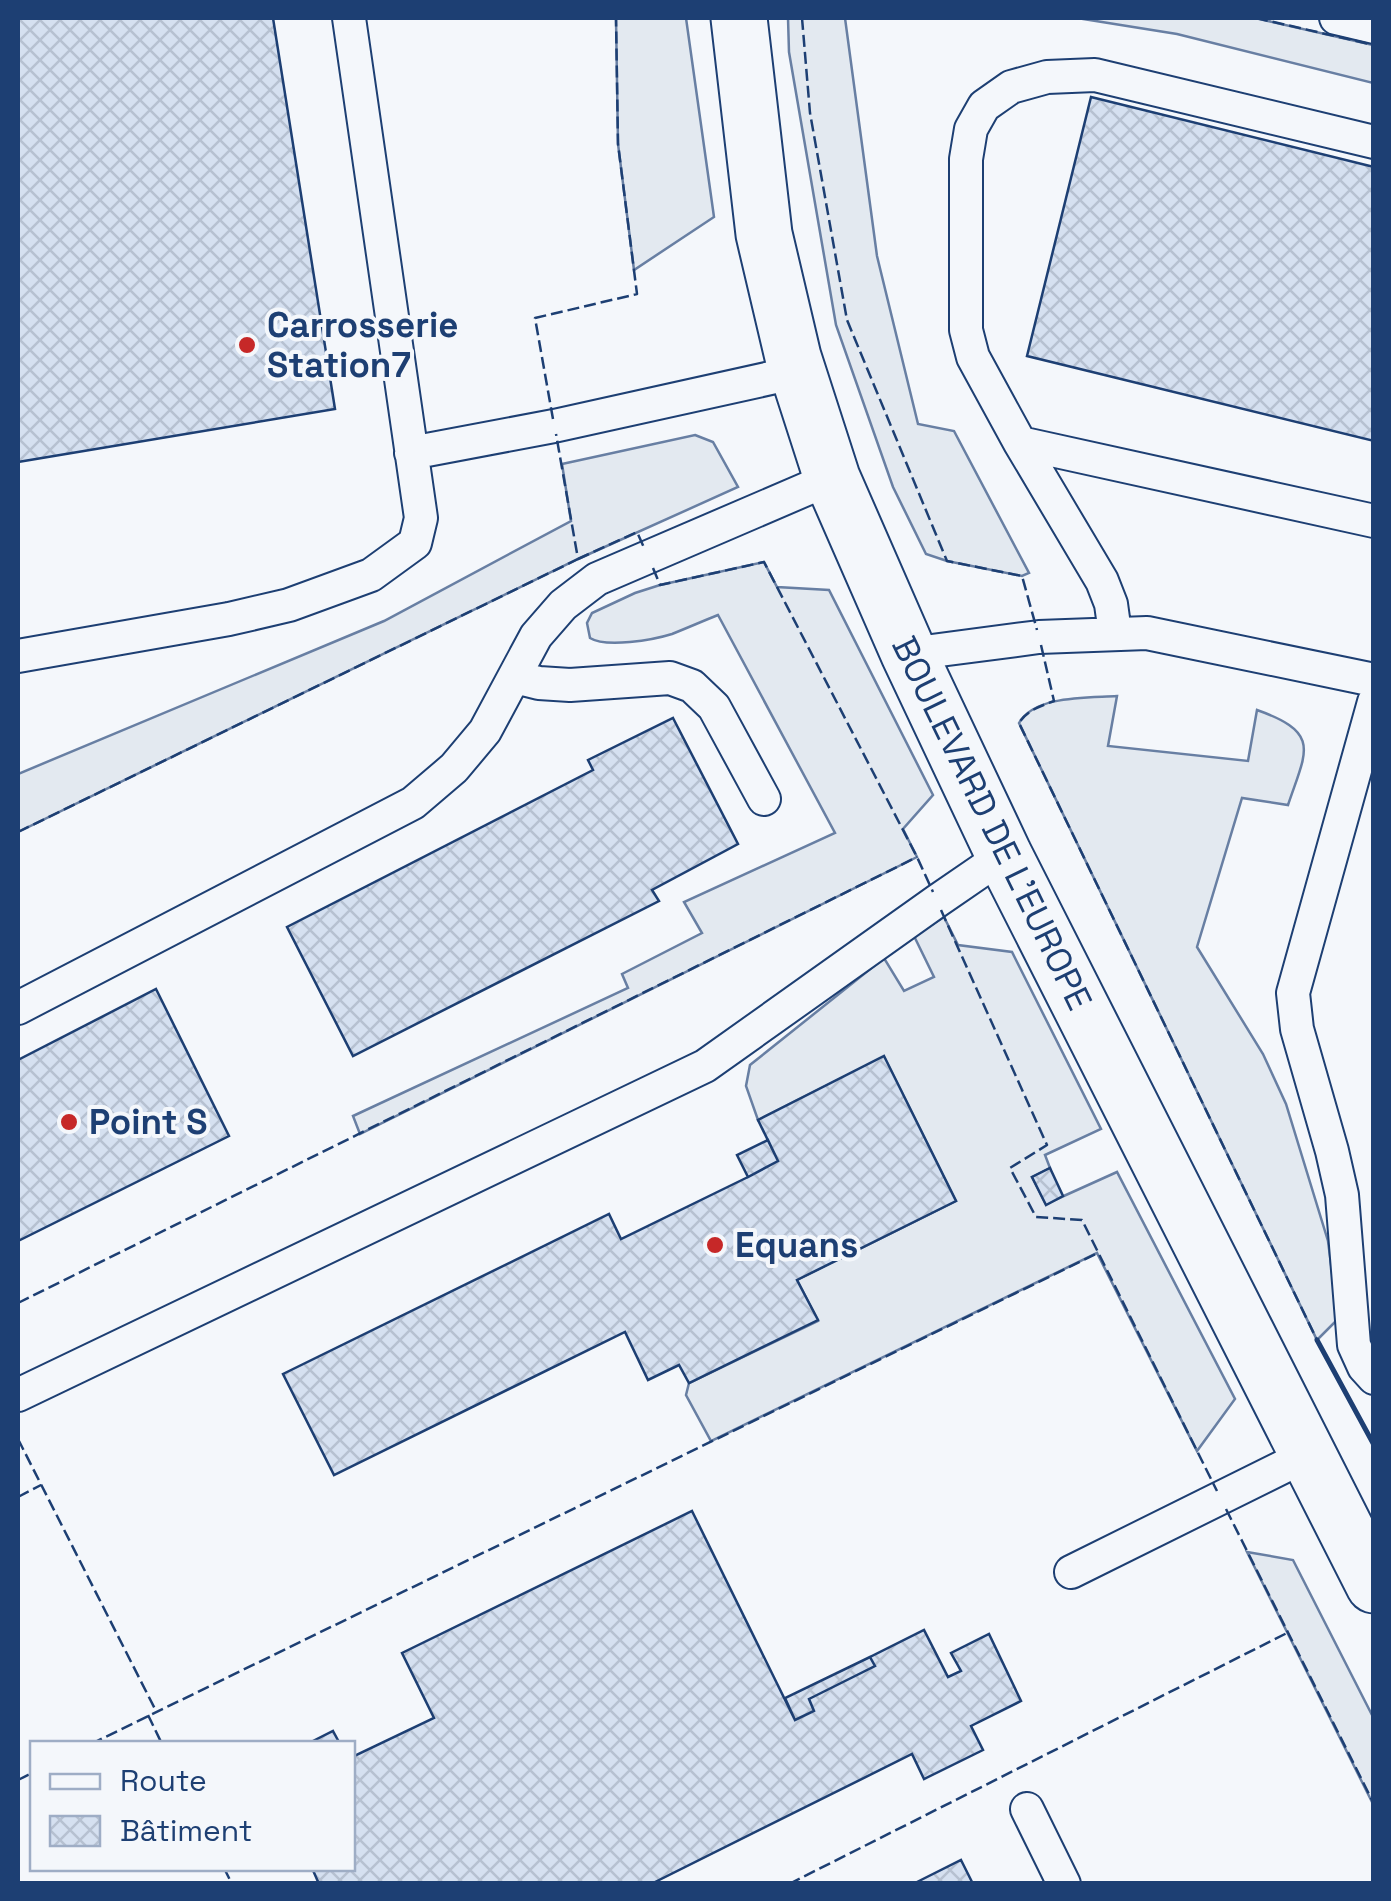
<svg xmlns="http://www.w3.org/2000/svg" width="1391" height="1901" font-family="'Space Grotesk',sans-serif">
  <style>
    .grass { fill: #e3e9f0; stroke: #687fa3; stroke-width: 2.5 }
    .building { fill: url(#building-cross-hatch); stroke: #1d3f73; stroke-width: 2.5 }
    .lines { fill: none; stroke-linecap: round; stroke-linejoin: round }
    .lane-casing { stroke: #1d3f73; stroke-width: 36 }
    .secondary-casing { stroke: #1d3f73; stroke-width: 59 }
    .lane { stroke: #f4f7fb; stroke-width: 32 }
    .secondary { stroke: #f4f7fb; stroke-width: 55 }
    .fence { stroke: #1d3f73; stroke-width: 2.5; stroke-dasharray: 12 5; stroke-linecap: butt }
    .wall { stroke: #1d3f73; stroke-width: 5 }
    .poi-dot { fill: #c62828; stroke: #f4f7fb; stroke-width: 4 }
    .labels { text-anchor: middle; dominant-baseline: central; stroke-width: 8; stroke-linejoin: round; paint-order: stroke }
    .poi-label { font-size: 35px; font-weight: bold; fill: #1d3f73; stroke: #f4f7fb; text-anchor: start }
    .street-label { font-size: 35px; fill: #1d3f73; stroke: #f4f7fb }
  </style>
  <defs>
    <pattern id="building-cross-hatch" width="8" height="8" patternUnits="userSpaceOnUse" patternTransform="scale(2.5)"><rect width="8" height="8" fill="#d5e0f0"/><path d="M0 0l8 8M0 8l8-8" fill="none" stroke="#b6c1d1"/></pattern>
  </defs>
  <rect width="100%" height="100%" fill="#f4f7fb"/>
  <!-- grass -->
  <path class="grass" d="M 616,18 L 686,18 L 714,217 L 634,270 L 618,144 Z
    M 788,18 L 845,18 L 877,256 L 918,424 L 954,431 L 1029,573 L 1022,576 L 947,561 L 926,554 L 893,487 L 836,325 L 789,52 Z
    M 1077,18 L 1255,18 L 1373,45 L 1373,83 L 1177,34 Z
    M 695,435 L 713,442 L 738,487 L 578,559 L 18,832 L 18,774 L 384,621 L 571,521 L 562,464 Z
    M 764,562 L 777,587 L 829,590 L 933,795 L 903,829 L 917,857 L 360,1134 L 353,1116 L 628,988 L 622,974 L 702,933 L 684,902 L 835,833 L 718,615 C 703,621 687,628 672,634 C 653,640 606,648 590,638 L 587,623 L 592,613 L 635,593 L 660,585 Z
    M 1117,696 L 1108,746 L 1248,761 L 1257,710 C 1322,733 1306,751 1288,805 L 1242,798 L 1197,947 L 1263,1054 L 1286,1104 L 1328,1241 L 1338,1319 L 1317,1340 L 1019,723 C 1035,695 1088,698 1117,696 Z
    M 944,917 L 958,945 L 1012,952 L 1101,1129 L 1045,1155 L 1050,1168 L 1032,1177 L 1046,1204 L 1117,1172 L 1235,1399 L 1197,1451 L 1097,1253 L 711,1441 L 686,1395 L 689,1383 L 818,1321 L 797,1280 L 956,1201 L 884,1057 L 758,1120 L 746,1086 L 750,1065 L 884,958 L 904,991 L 934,977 L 914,936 Z
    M 1247,1552 L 1293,1560 L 1373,1717 L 1373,1804 Z"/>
  <!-- building -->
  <path class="building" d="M 18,18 L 273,18 L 335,409 L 18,462 Z
    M 1091,97 L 1374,167 L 1374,441 L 1027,356 Z
    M 673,718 L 738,844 L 652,890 L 659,901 L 353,1056 L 287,927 L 593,770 L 588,760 Z
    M 156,989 L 229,1136 L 18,1241 L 18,1060 Z
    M 884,1056 L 956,1201 L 797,1280 L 818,1320 L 689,1383 L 679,1365 L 648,1380 L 625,1332 L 334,1475 L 283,1374 L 609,1214 L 621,1239 L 748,1177 L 778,1161 L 758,1120 Z
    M 768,1140 L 778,1161 L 748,1177 L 737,1155 Z
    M 1050,1168 L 1063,1196 L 1046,1205 L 1032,1177 Z
    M 692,1511 L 795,1720 L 814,1711 L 809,1699 L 875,1666 L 870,1657 L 924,1630 L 948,1677 L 961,1671 L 951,1653 L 989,1634 L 1021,1701 L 971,1726 L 983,1750 L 924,1779 L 912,1754 L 651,1884 L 319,1884 L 312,1868 L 352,1868 L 352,1757 L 434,1718 L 402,1653 Z
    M 870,1657 L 875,1666 L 809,1699 L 814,1711 L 795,1720 L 785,1698 Z
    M 333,1731 L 340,1744 L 307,1744 Z
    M 961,1860 L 973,1884 L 913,1884 Z"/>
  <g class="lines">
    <!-- lane casing -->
    <g class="lane-casing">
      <path id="lane" d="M 1336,18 L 1374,27
        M 1020,443 L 1374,521
        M 411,453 L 554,426 L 798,372
        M 1115,633 L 1111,604 L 1102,581 L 1020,443 L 973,357 L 966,330 L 966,159 L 971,129 L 984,106 L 1011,87 L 1047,77 L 1095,75 L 1374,142
        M 909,654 L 1039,637 L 1147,633 L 1374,680
        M 18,656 L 229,619 L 289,605 L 371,575 L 415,543 L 421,518 L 349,18
        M 515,677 L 539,683 L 570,685 L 670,678 L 692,686 L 714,707 L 764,799
        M 1374,702 L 1293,993 L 1297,1029 L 1332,1151 L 1342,1195 L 1354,1345 L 1364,1367 L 1374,1378
        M 18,1008 L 413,803 L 454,768 L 485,731 L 536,636 L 563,605 L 597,579 L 832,478
        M 18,1395 L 705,1066 L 937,901 L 1004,855
        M 1071,1572 L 1307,1455
        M 1027,1809 L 1064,1884"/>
    </g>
    <!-- secondary casing -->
    <g class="secondary-casing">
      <path id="secondary" d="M 739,18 L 764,234 L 793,357 L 832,478 L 909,654 L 1004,855 L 1374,1585"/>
    </g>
    <!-- lane -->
    <use href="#lane" class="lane"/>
    <!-- secondary -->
    <use href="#secondary" class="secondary"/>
    <!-- fence -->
    <path class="fence" d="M 802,18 L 810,113 L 847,320 L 947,561 L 1022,576 L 1037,630
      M 1256,18 L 1374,45
      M 553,419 L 535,318 L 637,294 L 618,144 L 616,18
      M 578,559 L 637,532 L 645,550
      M 653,568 L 660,585 L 764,562 L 917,857 L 933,892
      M 1041,645 L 1054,701 C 1041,706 1027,710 1019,723 L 1317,1340
      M 18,832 L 578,559 L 556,434
      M 941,910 L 1047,1145 L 1010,1168 L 1036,1217 L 1082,1220 L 1217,1491
      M 18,1303 L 917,857
      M 18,1439 L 156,1711
      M 1373,1445 L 1374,1445
      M 18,1497 L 41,1485
      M 1226,1509 L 1374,1804
      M 148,1715 L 162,1744
      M 91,1744 L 1098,1253
      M 18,1780 L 32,1773
      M 224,1868 L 232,1884
      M 789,1884 L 1287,1633"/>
    <!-- wall -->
    <path class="wall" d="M 1317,1340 L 1374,1445"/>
  </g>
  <!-- markers -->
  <g class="poi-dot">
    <circle cx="247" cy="345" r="10"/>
    <circle cx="69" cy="1122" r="10"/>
    <circle cx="715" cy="1245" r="10"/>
  </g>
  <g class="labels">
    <!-- poi labels -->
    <g class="poi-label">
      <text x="267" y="325">Carrosserie<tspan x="267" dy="40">Station7</tspan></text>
      <text x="89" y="1122">Point S</text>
      <text x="735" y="1245">Equans</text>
    </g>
    <!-- street labels -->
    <g class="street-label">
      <text transform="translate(992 823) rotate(64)">BOULEVARD DE L'EUROPE</text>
    </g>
  </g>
  <!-- border -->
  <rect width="1391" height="1901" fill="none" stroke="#1d3f73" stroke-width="40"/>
  <!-- legend -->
  <rect x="30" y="1741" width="325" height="130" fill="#f4f7fb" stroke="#9eadc5" stroke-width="2.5"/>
  <rect x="50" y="1774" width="50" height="15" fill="#f4f7fb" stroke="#9eadc5" stroke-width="2.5"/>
  <text x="120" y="1791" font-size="30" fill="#1d3f73">Route</text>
  <rect x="50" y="1816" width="50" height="30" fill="url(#building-cross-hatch)" stroke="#9eadc5" stroke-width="2.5"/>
  <text x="120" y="1841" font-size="30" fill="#1d3f73">Bâtiment</text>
</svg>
